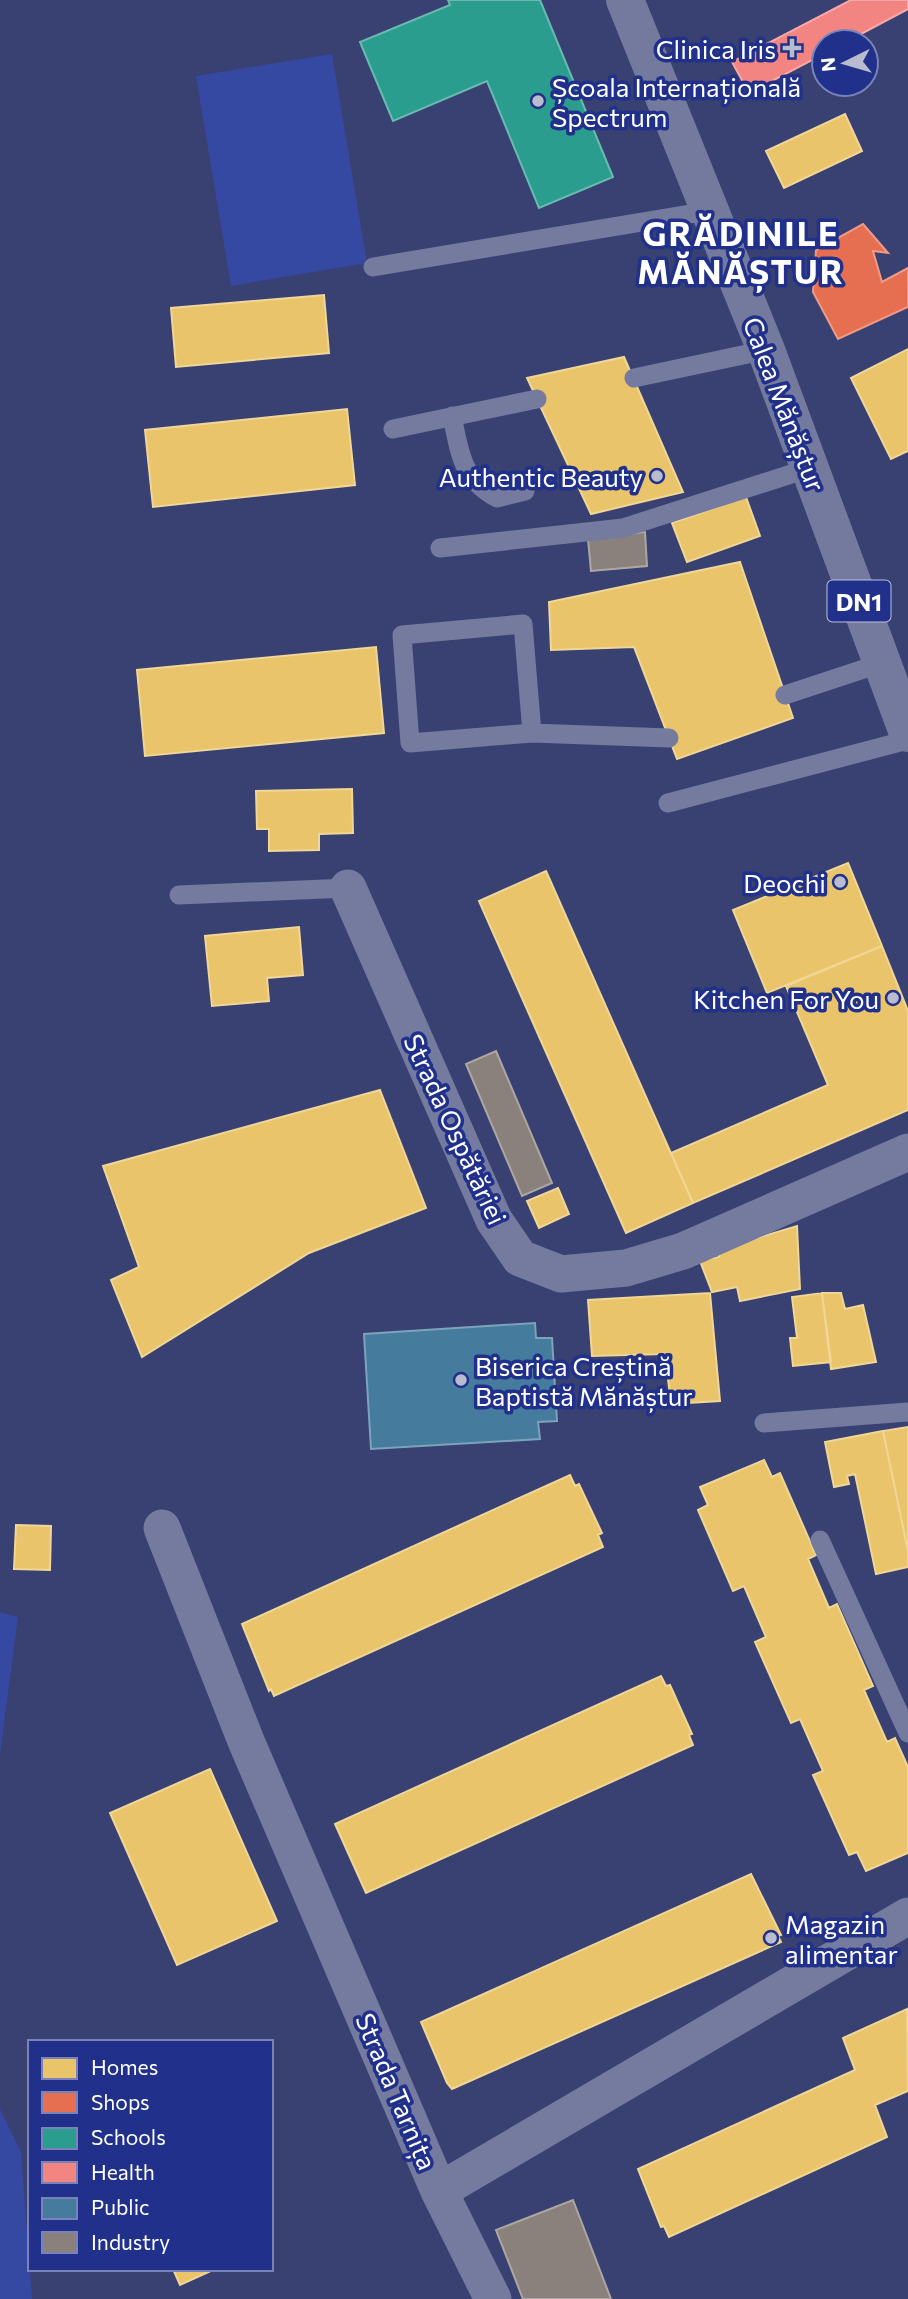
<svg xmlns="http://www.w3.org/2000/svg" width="908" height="2299" font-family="Commissioner,sans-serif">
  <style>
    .green { fill: #3649a2 }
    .homes { fill: #e9c46a; stroke: #f0d697; stroke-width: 2 }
    .shops { fill: #e76f51; stroke: #ee9a85; stroke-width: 2 }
    .schools { fill: #2a9d8f; stroke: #6abab1; stroke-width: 2 }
    .health { fill: #f28482; stroke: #f6a9a8; stroke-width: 2 }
    .public { fill: #457b9d; stroke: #7da3ba; stroke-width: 2 }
    .industry { fill: #8a817c; stroke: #ada7a3; stroke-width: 2 }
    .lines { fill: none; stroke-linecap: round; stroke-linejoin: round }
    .service { stroke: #747b9f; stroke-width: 19 }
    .minor { stroke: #747b9f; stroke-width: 37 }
    .primary { stroke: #747a9d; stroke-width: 38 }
    .poi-dot { fill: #b9bcce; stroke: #20308b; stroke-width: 2.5 }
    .labels { text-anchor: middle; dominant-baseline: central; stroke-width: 7; stroke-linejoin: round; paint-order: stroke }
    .shield { fill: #20308b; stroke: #bcc1dc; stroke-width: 2 }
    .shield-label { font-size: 24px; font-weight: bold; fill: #fff }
    .poi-label { font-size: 26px; fill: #fff; stroke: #20308b; text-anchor: end }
    .street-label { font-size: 26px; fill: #fff; stroke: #20308b }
    .district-label { font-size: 33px; font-weight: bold; letter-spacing: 2px; fill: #fff; stroke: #20308b }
  </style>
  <rect width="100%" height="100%" fill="#384172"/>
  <!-- green -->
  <path class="green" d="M 332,54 L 367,263 L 231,286 L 196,76 Z
    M 0,1612 L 18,1617 L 0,1754 Z
    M 0,2109 L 21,2152 L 32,2299 L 0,2299 Z"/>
  <!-- homes -->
  <path class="homes" d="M 845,114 L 862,151 L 784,188 L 766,151 Z
    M 324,295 L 329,353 L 176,367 L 171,308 Z
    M 908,349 L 908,451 L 891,459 L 851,378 Z
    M 624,357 L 683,492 L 591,514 L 527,378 Z
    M 347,409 L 355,485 L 153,507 L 145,430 Z
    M 746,497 L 760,536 L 687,562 L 672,523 Z
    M 740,562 L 793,718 L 677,759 L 634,647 L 551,650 L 549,602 Z
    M 376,647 L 384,733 L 145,756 L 137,670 Z
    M 352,789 L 353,833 L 319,834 L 319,850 L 269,851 L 269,829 L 257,829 L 256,791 Z
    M 848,863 L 882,946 L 767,993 L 733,910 Z
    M 546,871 L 693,1203 L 626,1233 L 479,901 Z
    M 299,927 L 303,975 L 267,978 L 269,1001 L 212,1006 L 205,936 Z
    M 882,946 L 908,1011 L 908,1110 L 693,1203 L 671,1153 L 828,1085 L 786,986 Z
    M 380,1090 L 426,1208 L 309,1253 L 142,1357 L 111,1280 L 139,1267 L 103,1166 Z
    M 558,1188 L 569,1214 L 539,1228 L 527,1201 Z
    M 797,1226 L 800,1289 L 740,1301 L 737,1287 L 712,1292 L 700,1261 L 719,1257 L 720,1249 Z
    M 710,1293 L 720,1401 L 671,1404 L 665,1354 L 592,1356 L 588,1300 Z
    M 822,1293 L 831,1362 L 793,1366 L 790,1338 L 797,1338 L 792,1297 Z
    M 822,1293 L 841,1293 L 845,1309 L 863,1305 L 876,1362 L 831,1369 Z
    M 908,1427 L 908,1551 L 883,1431 Z
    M 883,1431 L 908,1551 L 908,1567 L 876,1574 L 855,1474 L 847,1476 L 849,1484 L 834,1487 L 825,1442 Z
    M 764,1460 L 772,1477 L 780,1473 L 816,1555 L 808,1559 L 829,1608 L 837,1604 L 873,1686 L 864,1690 L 887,1742 L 895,1738 L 908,1767 L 908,1853 L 866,1871 L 857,1852 L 849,1855 L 813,1775 L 823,1771 L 800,1719 L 791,1723 L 755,1642 L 766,1637 L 744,1586 L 733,1591 L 698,1510 L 708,1505 L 700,1487 Z
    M 570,1475 L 575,1486 L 579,1484 L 602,1533 L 598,1535 L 603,1547 L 274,1696 L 271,1689 L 269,1691 L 242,1624 Z
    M 16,1525 L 51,1526 L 50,1570 L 14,1569 Z
    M 661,1676 L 666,1686 L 670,1685 L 692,1734 L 689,1735 L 693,1745 L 366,1893 L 335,1824 Z
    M 210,1769 L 277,1921 L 177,1965 L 110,1813 Z
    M 751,1874 L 781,1935 L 778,1936 L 781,1942 L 452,2089 L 447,2083 L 421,2022 Z
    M 907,2009 L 908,2091 L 875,2105 L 887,2137 L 669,2237 L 664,2226 L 661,2227 L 638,2169 L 855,2070 L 843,2038 Z
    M 173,2269 L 215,2269 L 180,2285 Z"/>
  <!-- shops -->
  <path class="shops" d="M 863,224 L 888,253 L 873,251 L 882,282 L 908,268 L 908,307 L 838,339 L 813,292 L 816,250 Z"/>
  <!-- schools -->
  <path class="schools" d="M 448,0 L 540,0 L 613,177 L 539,208 L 487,81 L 393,121 L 360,42 L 450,5 Z"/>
  <!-- health -->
  <path class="health" d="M 851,0 L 908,0 L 908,9 L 846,42 L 824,42 L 824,54 L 749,93 L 732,62 Z"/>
  <!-- public -->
  <path class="public" d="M 535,1323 L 536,1338 L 552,1338 L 557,1421 L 538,1422 L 540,1439 L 371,1449 L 364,1334 Z"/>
  <!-- industry -->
  <path class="industry" d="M 645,532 L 647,566 L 591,571 L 588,539 Z
    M 496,1051 L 552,1183 L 522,1196 L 466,1064 Z
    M 573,2200 L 611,2299 L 523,2299 L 496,2230 Z"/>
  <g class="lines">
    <!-- service -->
    <path class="service" d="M 373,267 L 708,211
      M 634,378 L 766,350
      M 452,416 C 460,453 461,478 497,498 L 525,491
      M 393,429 L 537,399
      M 440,548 L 623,528 L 810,468
      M 523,624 L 532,733 L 410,743 L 402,635 Z
      M 785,695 L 882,663
      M 532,733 L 669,738
      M 668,803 L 908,740
      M 179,895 L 348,888
      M 764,1423 L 908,1412
      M 820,1540 L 908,1733"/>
    <!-- minor -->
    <path class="minor" d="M 348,888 L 494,1220 L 520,1258 L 561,1274 L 626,1268 L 683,1251 L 908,1152
      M 162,1528 L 246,1741 L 439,2191 L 908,1916
      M 439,2191 L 493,2299"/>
    <!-- primary -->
    <path class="primary" d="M 625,0 L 766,350 L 908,733"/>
  </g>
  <!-- markers -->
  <g class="poi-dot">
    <path d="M788.5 37.5h7v7h7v7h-7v7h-7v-7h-7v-7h7z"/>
    <circle cx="538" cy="101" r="7"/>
    <circle cx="657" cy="476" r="7"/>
    <circle cx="840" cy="882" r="7"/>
    <circle cx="893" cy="998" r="7"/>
    <circle cx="461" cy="1380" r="7"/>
    <circle cx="771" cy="1938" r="7"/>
  </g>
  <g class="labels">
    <!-- shield labels -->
    <rect class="shield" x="827.5" y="580.5" width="63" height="41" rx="5"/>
    <g class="shield-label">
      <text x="859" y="601">DN1</text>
    </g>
    <!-- poi labels -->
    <g class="poi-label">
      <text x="776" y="48">Clinica Iris</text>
      <text x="552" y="86" text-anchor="start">Școala Internațională<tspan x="552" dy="30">Spectrum</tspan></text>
      <text x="643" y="476">Authentic Beauty</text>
      <text x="826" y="882">Deochi</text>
      <text x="879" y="998">Kitchen For You</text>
      <text x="475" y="1365" text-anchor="start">Biserica Creștină<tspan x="475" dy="30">Baptistă Mănăștur</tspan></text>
      <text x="785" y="1923" text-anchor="start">Magazin<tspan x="785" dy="30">alimentar</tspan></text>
    </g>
    <!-- street labels -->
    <g class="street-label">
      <text transform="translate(785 404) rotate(69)">Calea Mănăștur</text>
      <text transform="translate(456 1129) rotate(65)">Strada Ospătăriei</text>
      <text transform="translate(397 2091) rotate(67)">Strada Tarnița</text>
    </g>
    <!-- district labels -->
    <g class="district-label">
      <text x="741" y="232">GRĂDINILE<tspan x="741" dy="38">MĂNĂȘTUR</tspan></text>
    </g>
  </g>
  <!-- legend -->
  <rect x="28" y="2040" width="245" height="231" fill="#20308b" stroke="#7983b9" stroke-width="2"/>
  <rect x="42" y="2058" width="35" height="21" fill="#e9c46a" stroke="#7983b9" stroke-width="2"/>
  <text x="91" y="2075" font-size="21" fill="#ffffff">Homes</text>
  <rect x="42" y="2092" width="35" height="21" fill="#e76f51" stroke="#7983b9" stroke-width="2"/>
  <text x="91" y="2110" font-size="21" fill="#ffffff">Shops</text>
  <rect x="42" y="2128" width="35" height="21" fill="#2a9d8f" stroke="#7983b9" stroke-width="2"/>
  <text x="91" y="2145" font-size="21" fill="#ffffff">Schools</text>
  <rect x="42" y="2162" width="35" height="21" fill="#f28482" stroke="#7983b9" stroke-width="2"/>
  <text x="91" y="2180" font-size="21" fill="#ffffff">Health</text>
  <rect x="42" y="2198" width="35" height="21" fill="#457b9d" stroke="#7983b9" stroke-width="2"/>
  <text x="91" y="2215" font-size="21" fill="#ffffff">Public</text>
  <rect x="42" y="2232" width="35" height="21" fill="#8a817c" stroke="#7983b9" stroke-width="2"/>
  <text x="91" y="2250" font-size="21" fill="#ffffff">Industry</text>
  <!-- north arrow -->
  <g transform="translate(845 63) rotate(265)"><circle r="33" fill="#20308b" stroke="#7983b9" stroke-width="2"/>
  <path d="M0-5L12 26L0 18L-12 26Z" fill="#b9bcce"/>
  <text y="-10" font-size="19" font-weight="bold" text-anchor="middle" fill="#ffffff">N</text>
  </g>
</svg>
